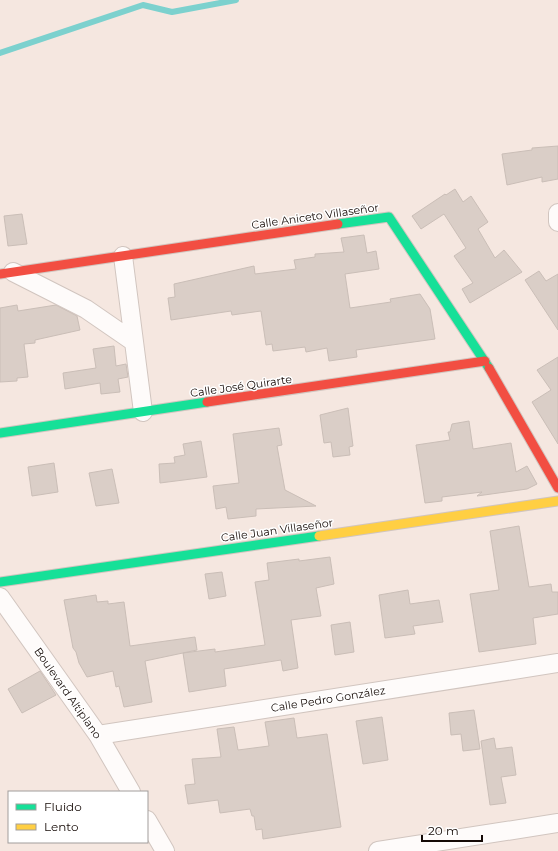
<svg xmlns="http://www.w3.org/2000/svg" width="558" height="851" font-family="Montserrat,sans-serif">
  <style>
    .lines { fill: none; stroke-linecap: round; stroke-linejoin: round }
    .stream { stroke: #7cd1ce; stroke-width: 6 }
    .building { fill: #dacec7; stroke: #cabeb7 }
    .street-casing { stroke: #d1c5bf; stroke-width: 20 }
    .fast-casing { stroke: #d1c5bf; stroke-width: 11 }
    .slow-casing { stroke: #d1c5bf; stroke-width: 11 }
    .jam-casing { stroke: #d1c5bf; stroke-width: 11 }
    .street { stroke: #fefbfa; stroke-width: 18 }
    .fast { stroke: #16e098; stroke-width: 9 }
    .slow { stroke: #ffcf43; stroke-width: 9 }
    .jam { stroke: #f24e42; stroke-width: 9 }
    .labels { text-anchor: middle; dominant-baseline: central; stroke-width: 3; stroke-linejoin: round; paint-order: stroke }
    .street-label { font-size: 11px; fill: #150a06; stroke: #fff }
  </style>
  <rect width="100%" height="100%" fill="#f5e7e0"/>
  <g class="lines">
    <!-- stream -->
    <path class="stream" d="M 0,53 L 143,5 L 172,12 L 236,0"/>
  </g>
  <!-- building -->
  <path class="building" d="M 558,146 L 558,179 L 542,182 L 542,177 L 507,185 L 502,154 L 532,150 L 532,148 Z
    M 455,189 L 463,202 L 471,196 L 488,222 L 478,229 L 495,258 L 504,250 L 522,272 L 470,303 L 462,289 L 473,283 L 454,256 L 466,248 L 444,214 L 421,229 L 412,216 L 445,194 L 446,195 Z
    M 22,214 L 27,244 L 8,246 L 4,216 Z
    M 364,235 L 367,253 L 376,251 L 379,269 L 345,274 L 350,308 L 391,302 L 390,299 L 420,294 L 430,309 L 435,339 L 356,350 L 357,357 L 329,361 L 327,348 L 306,352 L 305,347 L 273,351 L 272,344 L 266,345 L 261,311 L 232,315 L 231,311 L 171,320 L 168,298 L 175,297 L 174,284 L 254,266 L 255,274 L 296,269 L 294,260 L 315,257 L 315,254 L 344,252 L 341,238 Z
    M 539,271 L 546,281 L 558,274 L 558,330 L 525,280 Z
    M 17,305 L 18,311 L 56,305 L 77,316 L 80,330 L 35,340 L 35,343 L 24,344 L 28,377 L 17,378 L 17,381 L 0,382 L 0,308 Z
    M 114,346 L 116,366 L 126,364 L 128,377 L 118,379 L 120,392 L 101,394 L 100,383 L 65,389 L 63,373 L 96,368 L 93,349 Z
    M 558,357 L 558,444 L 532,402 L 551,390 L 537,370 Z
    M 348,408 L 353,446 L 349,447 L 350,455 L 333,457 L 331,442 L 324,443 L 320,415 Z
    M 469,421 L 473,449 L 511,443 L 516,472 L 527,466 L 537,484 L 527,489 L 477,496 L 482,492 L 442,497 L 442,501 L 425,503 L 416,445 L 450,440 L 448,432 L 450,432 L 452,424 Z
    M 279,428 L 282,445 L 277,446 L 285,490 L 316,506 L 256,509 L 256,516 L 228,519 L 226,507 L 216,509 L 213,486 L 239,483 L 233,434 Z
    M 201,441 L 207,477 L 160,483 L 159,464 L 175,463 L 174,457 L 185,455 L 183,444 Z
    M 54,463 L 58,492 L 32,496 L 28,467 Z
    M 112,469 L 119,503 L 96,506 L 89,473 Z
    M 519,526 L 529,587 L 551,584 L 552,592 L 558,592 L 558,614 L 533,618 L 536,644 L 479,652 L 470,594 L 499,590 L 490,531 Z
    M 330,557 L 334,584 L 316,588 L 321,616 L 291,620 L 298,668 L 283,671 L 281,660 L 224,669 L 226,686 L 189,692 L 183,653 L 215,649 L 215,652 L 265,645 L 255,582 L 269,580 L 267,563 L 299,559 L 299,561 Z
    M 222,572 L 226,596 L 209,599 L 205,574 Z
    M 408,590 L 410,604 L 439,600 L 443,622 L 413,626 L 415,634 L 385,638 L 379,595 Z
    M 96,595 L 97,602 L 108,601 L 108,604 L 124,602 L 130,646 L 195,637 L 197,650 L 145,661 L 152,702 L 124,707 L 119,686 L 116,687 L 113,671 L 87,677 L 79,663 L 76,652 L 73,648 L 64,600 Z
    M 350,622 L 354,652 L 335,655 L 331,625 Z
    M 40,671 L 56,695 L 22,713 L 8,689 Z
    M 474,710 L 480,749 L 463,751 L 461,734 L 451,735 L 449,713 Z
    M 382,717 L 388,760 L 363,764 L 356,721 Z
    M 294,718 L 297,738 L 327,734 L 341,827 L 263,839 L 262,829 L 256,830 L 254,816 L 252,816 L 250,809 L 220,813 L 218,800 L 188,804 L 185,785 L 195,784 L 192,759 L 221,757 L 217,729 L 234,727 L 238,750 L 269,746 L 265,722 Z
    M 494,738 L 496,749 L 512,747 L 516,775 L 501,777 L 506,803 L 490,805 L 481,741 Z"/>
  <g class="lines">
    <!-- street casing -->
    <g class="street-casing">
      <path id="street" d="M 558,213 L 558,222
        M 123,256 L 143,412
        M 13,272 L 86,309 L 134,342
        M 0,597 L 98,735 L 131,792
        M 98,735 L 558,663
        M 147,820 L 165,851
        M 378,851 L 558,823"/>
    </g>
    <!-- fast casing -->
    <g class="fast-casing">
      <path id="fast" d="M 338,224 L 389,217 L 489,368
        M 0,433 L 207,402
        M 0,582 L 319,536"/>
    </g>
    <!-- slow casing -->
    <g class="slow-casing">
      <path id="slow" d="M 319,536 L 558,501"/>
    </g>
    <!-- jam casing -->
    <g class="jam-casing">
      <path id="jam" d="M 0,274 L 338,224
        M 489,368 L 558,488
        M 207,402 L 485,361"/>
    </g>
    <!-- street -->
    <use href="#street" class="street"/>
    <!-- fast -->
    <use href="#fast" class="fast"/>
    <!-- slow -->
    <use href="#slow" class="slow"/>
    <!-- jam -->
    <use href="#jam" class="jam"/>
  </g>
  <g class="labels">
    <!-- street labels -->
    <g class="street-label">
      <text transform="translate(315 216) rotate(-8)">Calle Aniceto Villaseñor</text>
      <text transform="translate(241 386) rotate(-8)">Calle José Quirarte</text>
      <text transform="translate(277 530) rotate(-8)">Calle Juan Villaseñor</text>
      <text transform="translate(68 693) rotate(55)">Boulevard Altiplano</text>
      <text transform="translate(328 699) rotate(-9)">Calle Pedro González</text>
    </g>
  </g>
  <!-- legend -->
  <rect x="8" y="791" width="140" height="52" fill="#ffffff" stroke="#a19d9b"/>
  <rect x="16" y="804" width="20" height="6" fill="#16e098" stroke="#a19d9b"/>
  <text x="44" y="811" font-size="12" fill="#150a06">Fluido</text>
  <rect x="16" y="824" width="20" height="6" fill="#ffcf43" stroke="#a19d9b"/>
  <text x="44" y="831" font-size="12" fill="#150a06">Lento</text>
  <!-- scale -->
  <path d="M422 835v6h60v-6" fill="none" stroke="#150a06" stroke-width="2"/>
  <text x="428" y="835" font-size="12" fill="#150a06" stroke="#ffffff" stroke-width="3" paint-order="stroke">20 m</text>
</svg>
